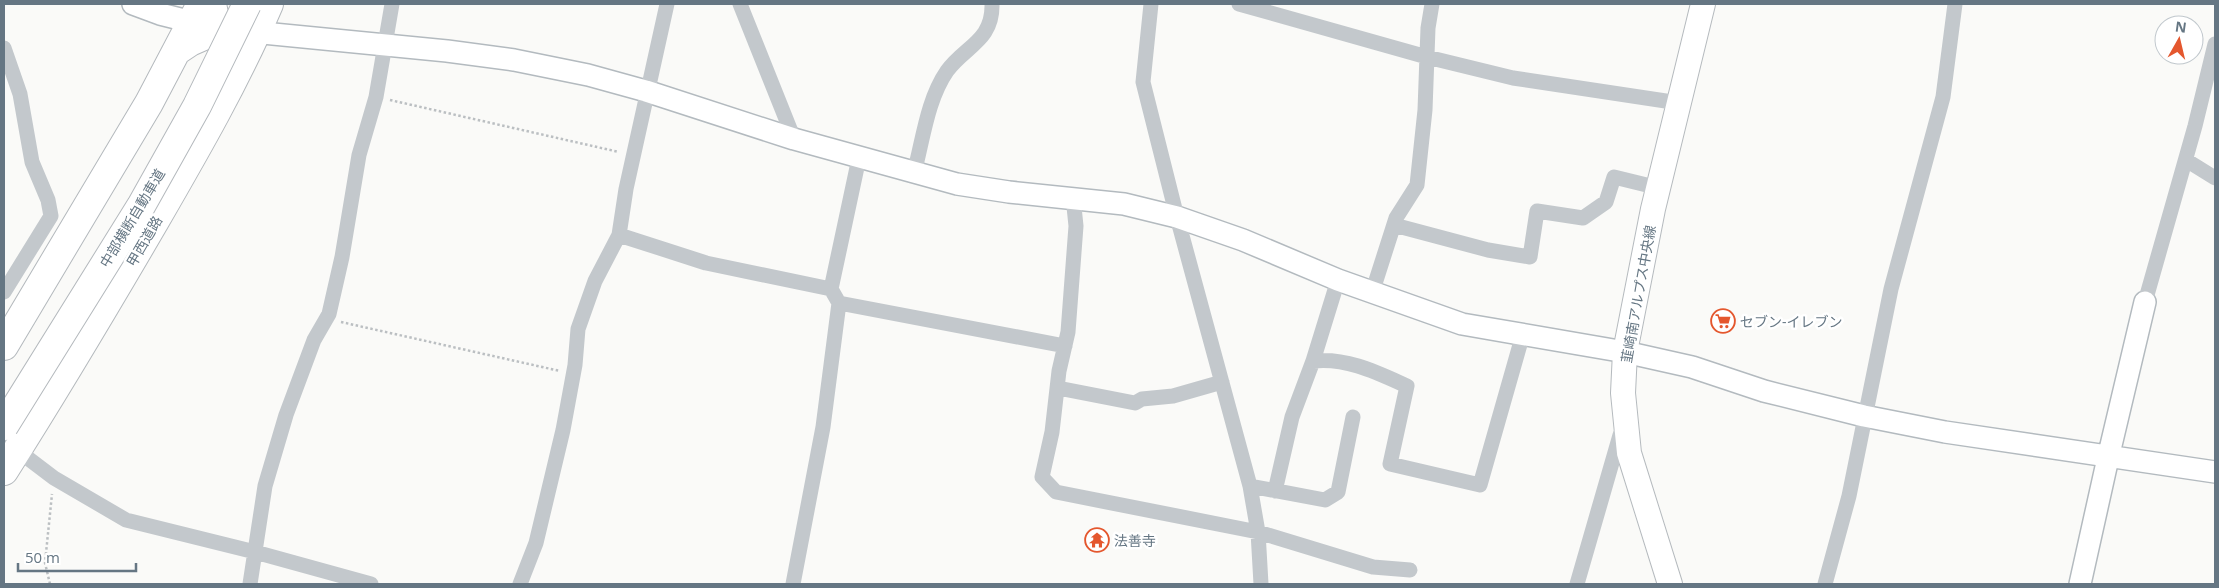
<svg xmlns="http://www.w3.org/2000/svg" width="2219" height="588" font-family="'Open Sans','Noto Sans JP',sans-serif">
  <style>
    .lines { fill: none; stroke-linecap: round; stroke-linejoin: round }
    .secondary-casing { stroke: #b3babf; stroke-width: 24 }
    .primary-casing { stroke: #b5babe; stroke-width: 26 }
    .highway-casing { stroke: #b4b9bd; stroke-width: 30 }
    .path { stroke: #bbbfc2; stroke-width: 2.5; stroke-dasharray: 2.5 2.5; stroke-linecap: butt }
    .street { stroke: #c3c8cc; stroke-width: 15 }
    .secondary { stroke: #fff; stroke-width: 21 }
    .primary { stroke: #fff; stroke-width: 24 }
    .highway { stroke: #fff; stroke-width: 28 }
    .highway-bridge-casing { stroke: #b4b9bd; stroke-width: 30; stroke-linecap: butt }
    .highway-bridge { stroke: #fff; stroke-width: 28 }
    .labels { text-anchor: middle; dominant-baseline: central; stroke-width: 5; stroke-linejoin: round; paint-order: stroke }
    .street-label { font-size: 14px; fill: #657683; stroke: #fff }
    .poi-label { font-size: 14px; fill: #657683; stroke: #fff; text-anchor: start }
  </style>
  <rect width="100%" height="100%" fill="#fafaf8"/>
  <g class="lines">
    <!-- secondary casing -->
    <g class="secondary-casing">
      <path id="secondary" d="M 133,4 L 160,14 L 204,25
        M 242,31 L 447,51 L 514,60 L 588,75 L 646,91 L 794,139 L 957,184 L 1009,192 L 1124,204 L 1177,217 L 1243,240 L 1338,280 L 1462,324 L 1625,352 L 1692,367 L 1764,391 L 1864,416 L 1945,432 L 2215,472
        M 2080,584 L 2108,458 L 2145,302"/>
    </g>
    <!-- primary casing -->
    <g class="primary-casing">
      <path id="primary" d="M 1670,584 L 1629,453 L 1623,393 L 1625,352 L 1653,209 L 1703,4"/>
    </g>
    <!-- highway casing -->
    <g class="highway-casing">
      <path id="highway" d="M 178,50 L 190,42 L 222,28 L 214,14 L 212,4
        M 4,346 L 149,103 L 201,4
        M 4,471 C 56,389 106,305 155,221 C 196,150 237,79 269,4"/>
    </g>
    <!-- path -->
    <path class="path" d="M 390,100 L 619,152
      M 341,322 L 560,371
      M 50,584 L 45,563 L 52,494"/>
    <!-- street -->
    <path class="street" d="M 740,4 L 794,139
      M 1151,4 L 1143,82 L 1177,217 L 1250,486 L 1258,532 L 1261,584
      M 1239,4 L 1427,57 L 1513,78 L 1679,103
      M 4,48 L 20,94 L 32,162 L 48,200 L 51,216 L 4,292
      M 2186,160 L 2215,178
      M 914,173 C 923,140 927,100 947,71 C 965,46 993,41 992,4
      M 1073,197 L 1076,226 L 1068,332 L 1059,371 L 1052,432 L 1042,477 L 1056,492 L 1258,532 L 1373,567 L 1410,570
      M 1394,225 L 1488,250 L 1530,257 L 1537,211 L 1583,218 L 1606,202 L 1614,177 L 1659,188
      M 619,235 L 706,263 L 831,289
      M 1372,293 L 1396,218 L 1417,185 L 1425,110 L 1428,28 L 1432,4
      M 2145,302 L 2195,126 L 2215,44
      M 839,303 L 1065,346
      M 1313,361 L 1338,280
      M 1058,388 L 1135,403 L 1142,399 L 1173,396 L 1222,382
      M 4,440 L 54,478 L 126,520 L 255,552 L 371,584
      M 1250,486 L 1325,500 L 1338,492 L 1353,417
      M 1275,491 L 1292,417 L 1313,361 C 1346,357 1378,373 1407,386 L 1390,464 L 1480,485 L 1523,334
      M 250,584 L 265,486 L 286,415 L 314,340 L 329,314 L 342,257 L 359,155 L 376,97 L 392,4
      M 520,584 L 536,543 L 563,430 L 575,365 L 578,329 L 595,281 L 619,235 L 626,189 L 667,4
      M 793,584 L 823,427 L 839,303 L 831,289 L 859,158
      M 1577,584 L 1620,435 L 1624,431
      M 1825,584 L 1849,496 L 1891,289 L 1943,97 L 1955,4"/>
    <!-- secondary -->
    <use href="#secondary" class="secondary"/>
    <!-- primary -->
    <use href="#primary" class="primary"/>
    <!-- highway -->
    <use href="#highway" class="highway"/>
    <!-- highway-bridge casing -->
    <g class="highway-bridge-casing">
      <path id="highway-bridge" d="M 4,426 L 141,206 L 197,106 L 247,4"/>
    </g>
    <!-- highway-bridge -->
    <use href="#highway-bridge" class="highway-bridge"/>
  </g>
  <!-- icons -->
  <defs>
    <g id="supermarket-ring" transform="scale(1.25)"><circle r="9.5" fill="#fff" stroke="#e4572e" stroke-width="1.5"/><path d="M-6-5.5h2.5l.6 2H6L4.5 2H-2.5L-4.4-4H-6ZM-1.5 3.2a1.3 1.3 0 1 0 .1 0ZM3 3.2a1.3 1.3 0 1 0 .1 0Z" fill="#e4572e"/></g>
    <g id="temple-ring" transform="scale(1.25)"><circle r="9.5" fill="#fff" stroke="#e4572e" stroke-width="1.5"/><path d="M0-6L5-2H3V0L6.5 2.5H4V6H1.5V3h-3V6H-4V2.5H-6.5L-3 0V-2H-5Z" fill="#e4572e"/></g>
  </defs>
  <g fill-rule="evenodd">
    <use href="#supermarket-ring" x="1723" y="321"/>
    <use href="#temple-ring" x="1097" y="540"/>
  </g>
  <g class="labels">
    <!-- street labels -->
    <g class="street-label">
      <text transform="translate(132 218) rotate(-59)">中部横断自動車道</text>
      <text transform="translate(144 241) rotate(-60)">甲西道路</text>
      <text transform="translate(1638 294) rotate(-80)">韮崎南アルプス中央線</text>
    </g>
    <!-- poi labels -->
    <g class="poi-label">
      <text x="1740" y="321">セブン-イレブン</text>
      <text x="1114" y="540">法善寺</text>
    </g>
  </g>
  <!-- border -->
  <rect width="2219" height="588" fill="none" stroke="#657683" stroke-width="10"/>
  <!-- north arrow -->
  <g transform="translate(2179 40) rotate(8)"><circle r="24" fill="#ffffff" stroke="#c1c8cd"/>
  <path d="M0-4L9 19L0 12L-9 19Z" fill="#e4572e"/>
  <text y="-8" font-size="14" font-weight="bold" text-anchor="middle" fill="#657683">N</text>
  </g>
  <!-- scale -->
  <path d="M18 563v8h118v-8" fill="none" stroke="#657683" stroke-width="2.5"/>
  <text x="25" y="563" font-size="15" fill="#657683" stroke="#ffffff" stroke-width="4" paint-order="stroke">50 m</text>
</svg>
